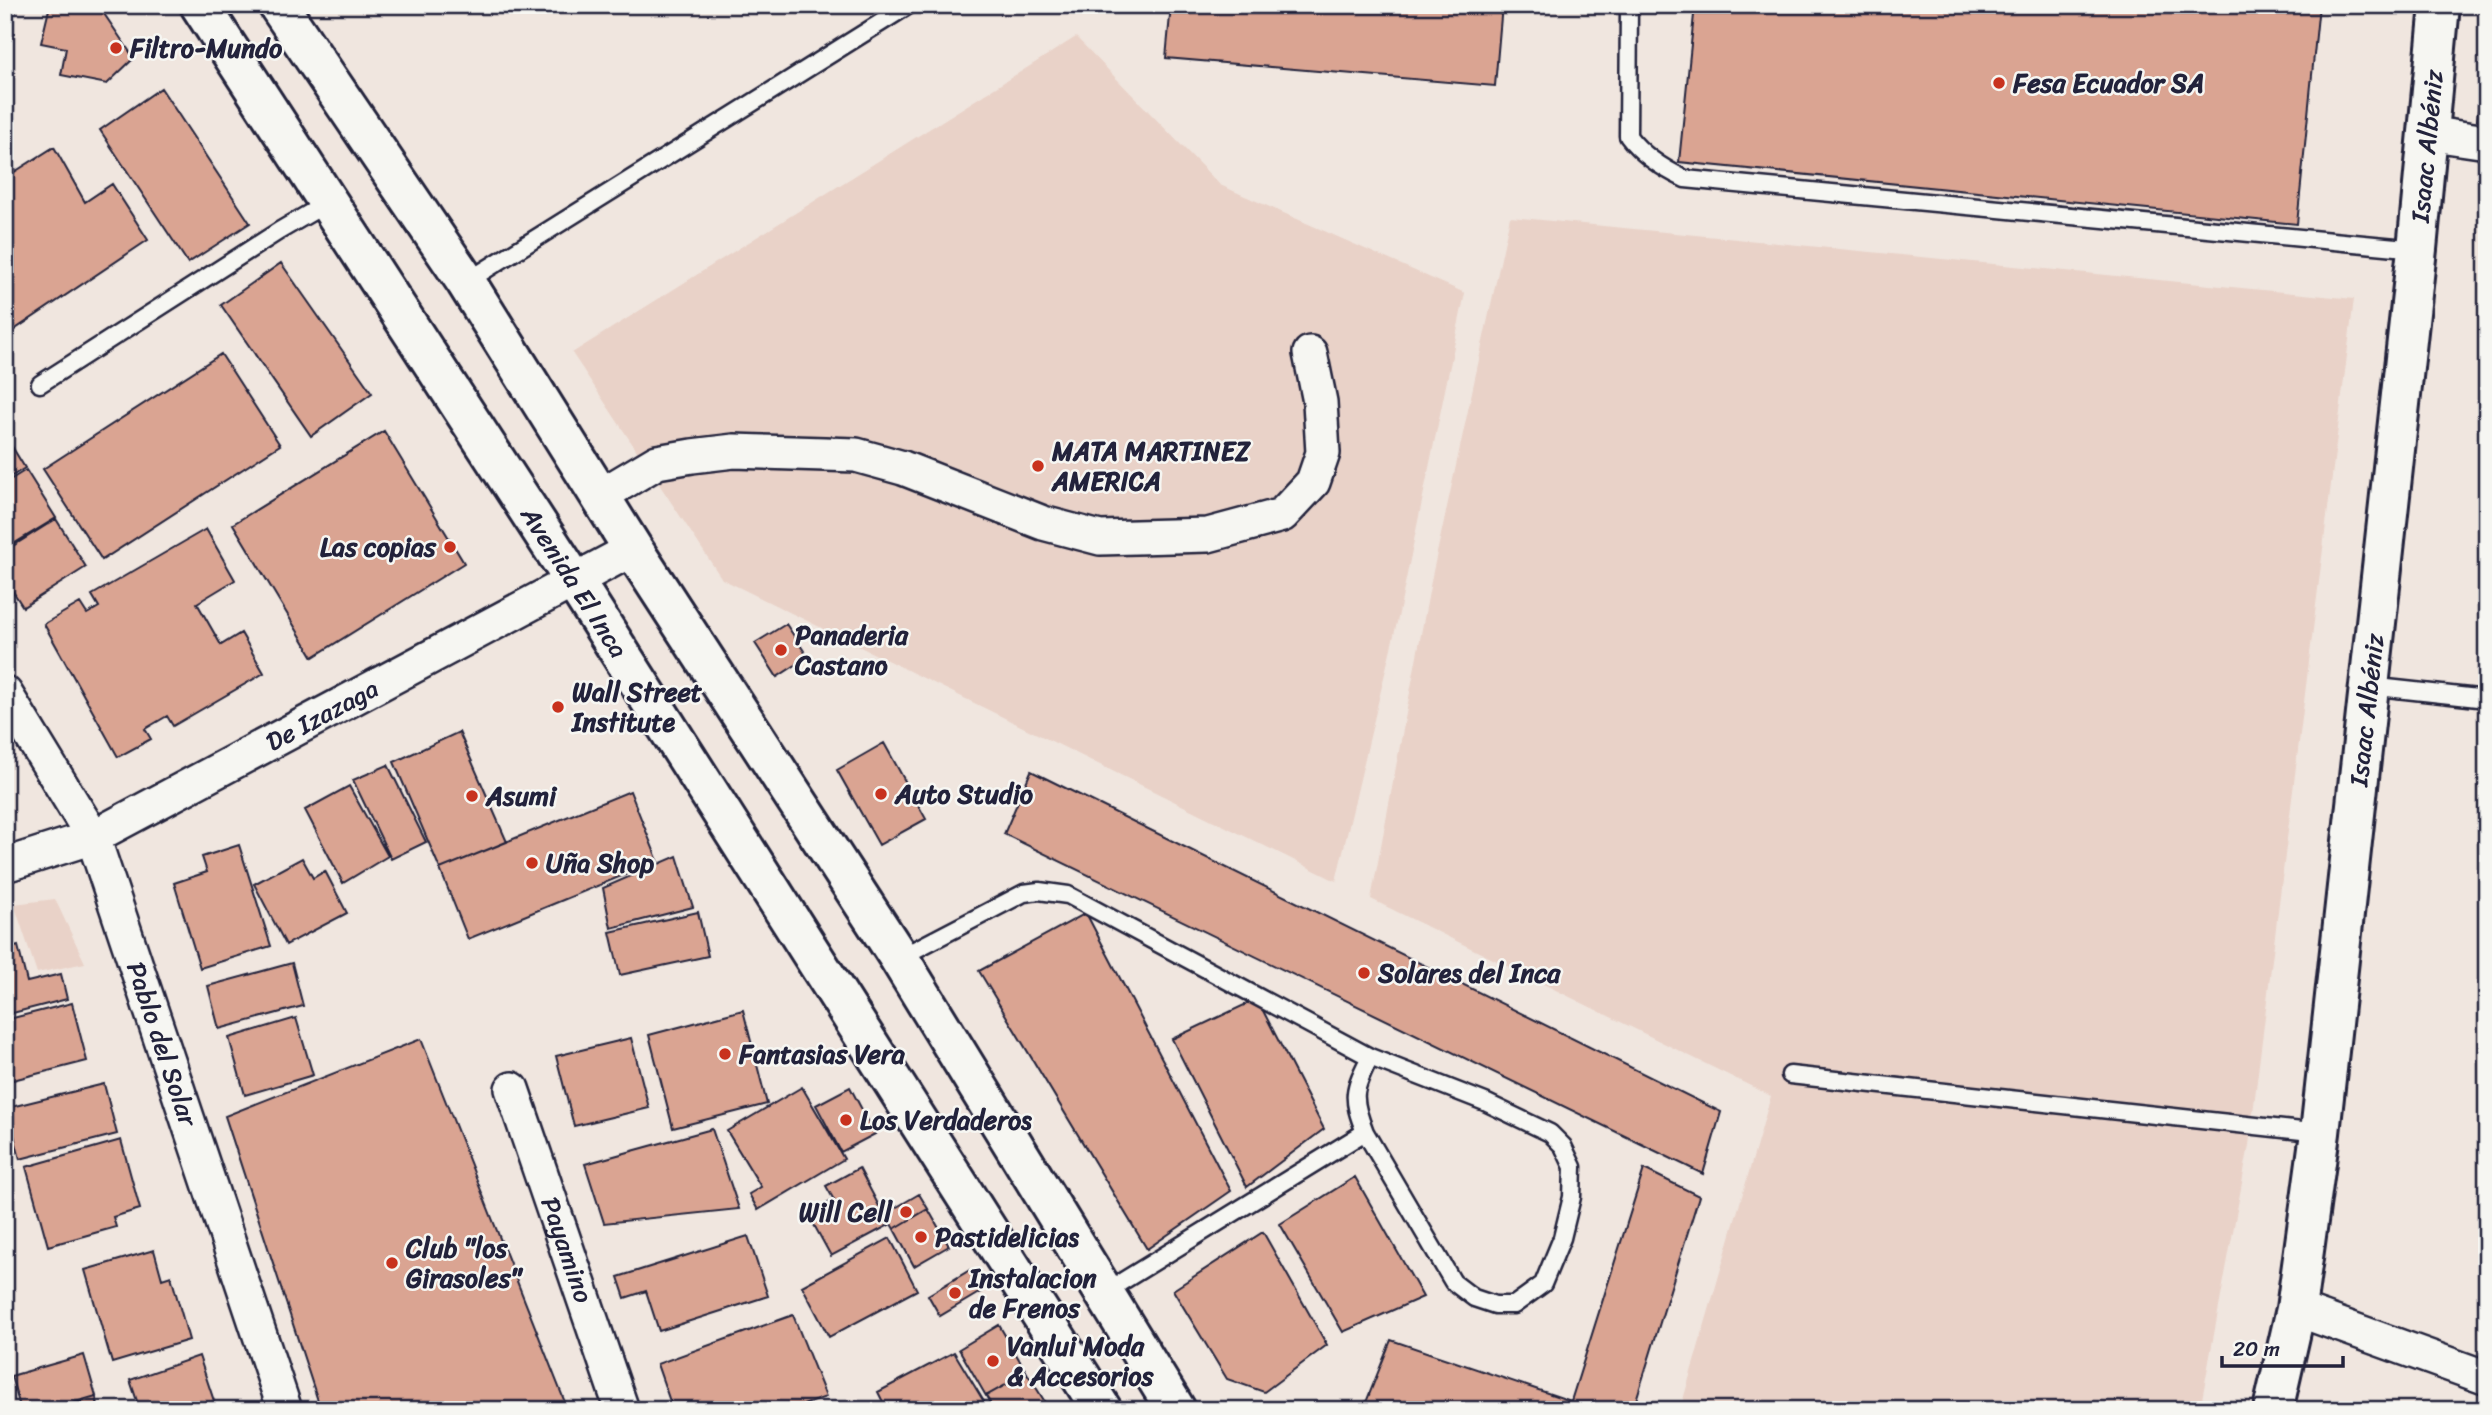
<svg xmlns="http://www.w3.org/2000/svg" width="2492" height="1415" font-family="Sriracha,sans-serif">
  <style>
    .built { fill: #e9d2c8 }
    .building { fill: #daa492; stroke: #22223b; stroke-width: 2 }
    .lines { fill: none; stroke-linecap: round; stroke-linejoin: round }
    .service-casing { stroke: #22223b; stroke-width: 21 }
    .minor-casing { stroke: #22223b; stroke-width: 38 }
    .tertiary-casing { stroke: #22223b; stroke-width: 44 }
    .secondary-casing { stroke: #22223b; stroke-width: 44 }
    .service { stroke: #f6f6f2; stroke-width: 16 }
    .minor { stroke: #f6f6f2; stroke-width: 33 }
    .tertiary { stroke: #f6f6f2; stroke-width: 38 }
    .secondary { stroke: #f6f6f2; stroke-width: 38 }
    .poi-dot { fill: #c8321e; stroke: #f6f6f2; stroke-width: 2.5 }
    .labels { text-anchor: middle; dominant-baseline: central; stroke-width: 5; stroke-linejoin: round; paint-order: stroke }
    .poi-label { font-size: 26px; font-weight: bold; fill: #22223b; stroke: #f6f6f2; text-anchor: start }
    .street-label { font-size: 26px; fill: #22223b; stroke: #f6f6f2 }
  </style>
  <rect width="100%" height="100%" fill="#f0e6df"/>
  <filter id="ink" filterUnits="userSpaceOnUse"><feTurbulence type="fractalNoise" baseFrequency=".0143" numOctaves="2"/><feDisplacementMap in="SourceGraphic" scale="14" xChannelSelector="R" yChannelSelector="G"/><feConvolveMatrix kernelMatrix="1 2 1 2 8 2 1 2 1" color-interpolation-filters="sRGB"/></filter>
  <g filter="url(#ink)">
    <!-- built -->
    <path class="built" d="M 1076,37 L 1220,185 L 1465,293 L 1398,618 L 1336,881 L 722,579 L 572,353 Z
      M 1510,217 L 2354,299 L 2249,1145 L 2200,1410 L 1680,1410 L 1771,1096 L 1371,899 L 1432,576 Z
      M 55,899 L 85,963 L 37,973 L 14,904 Z"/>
    <!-- building -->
    <path class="building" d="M 5,5 L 17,5 L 14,16 L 5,14 Z
      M 50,5 L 98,5 L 134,58 L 107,84 L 61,75 L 66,48 L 41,43 Z
      M 1171,5 L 1502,5 L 1495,86 L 1166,58 Z
      M 1695,5 L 2319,5 L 2297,224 L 1679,162 Z
      M 2481,77 L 2487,77 L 2487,121 L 2477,120 Z
      M 161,88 L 250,223 L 188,263 L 100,130 Z
      M 54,147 L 85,202 L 112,184 L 148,240 L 5,336 L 5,178 Z
      M 281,263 L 372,393 L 311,436 L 221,305 Z
      M 221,354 L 280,445 L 102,560 L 43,469 Z
      M 384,431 L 464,563 L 313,657 L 233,524 Z
      M 5,435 L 25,468 L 5,480 Z
      M 26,470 L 56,518 L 5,549 L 5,483 Z
      M 56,519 L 86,567 L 23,607 L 5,579 L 5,551 Z
      M 206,529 L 235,580 L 197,603 L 221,645 L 241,633 L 264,673 L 173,726 L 167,716 L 145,729 L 151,739 L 118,757 L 44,624 L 80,603 L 87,614 L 99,607 L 92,595 Z
      M 786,624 L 808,657 L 777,677 L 755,643 Z
      M 459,732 L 507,842 L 440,869 L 394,762 Z
      M 884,743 L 926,819 L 879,845 L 837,770 Z
      M 388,765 L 426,842 L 391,859 L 353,780 Z
      M 1031,771 L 1721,1112 L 1703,1174 L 1004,834 Z
      M 349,786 L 388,856 L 343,883 L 305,810 Z
      M 630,791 L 658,861 L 468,939 L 440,869 Z
      M 239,845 L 271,946 L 200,968 L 174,883 L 207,872 L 202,857 Z
      M 677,856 L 693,907 L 611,928 L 603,888 Z
      M 302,858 L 313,878 L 325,871 L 347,913 L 286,945 L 254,884 Z
      M 698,912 L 708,956 L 620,975 L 610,932 Z
      M 1086,913 L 1231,1191 L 1147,1249 L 979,971 Z
      M 18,946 L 27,982 L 61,974 L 67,999 L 5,1015 L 5,950 Z
      M 292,963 L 303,1006 L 219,1029 L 208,986 Z
      M 1257,999 L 1324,1129 L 1247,1187 L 1172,1039 Z
      M 72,1003 L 87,1061 L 9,1081 L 5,1067 L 5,1020 Z
      M 743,1010 L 767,1104 L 673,1128 L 649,1035 Z
      M 296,1018 L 313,1075 L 245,1095 L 229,1038 Z
      M 631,1038 L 649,1108 L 574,1126 L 556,1056 Z
      M 421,1039 L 568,1410 L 321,1410 L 225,1116 Z
      M 104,1084 L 117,1134 L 20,1159 L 7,1108 Z
      M 802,1087 L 844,1159 L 758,1210 L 749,1194 L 761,1187 L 727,1131 Z
      M 850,1087 L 875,1134 L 841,1152 L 816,1105 Z
      M 712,1129 L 739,1209 L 604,1223 L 585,1164 Z
      M 121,1140 L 140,1209 L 113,1217 L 116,1227 L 48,1246 L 26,1167 Z
      M 5,1152 L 12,1174 L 5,1175 Z
      M 859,1168 L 889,1225 L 831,1256 L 808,1214 L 834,1200 L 826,1186 Z
      M 1644,1169 L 1699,1196 L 1633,1410 L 1363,1410 L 1391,1340 L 1571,1401 Z
      M 1355,1177 L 1423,1297 L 1343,1332 L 1280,1224 Z
      M 919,1194 L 928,1209 L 894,1229 L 885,1214 Z
      M 928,1209 L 949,1246 L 914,1266 L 894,1229 Z
      M 1263,1232 L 1327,1345 L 1264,1392 L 1227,1379 L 1173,1290 Z
      M 748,1236 L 768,1296 L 659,1331 L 646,1291 L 625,1298 L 618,1277 Z
      M 890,1238 L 917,1290 L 829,1337 L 802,1286 Z
      M 154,1250 L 162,1279 L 171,1276 L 189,1340 L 112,1363 L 85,1270 Z
      M 970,1270 L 982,1291 L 940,1316 L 928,1295 Z
      M 793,1315 L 826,1397 L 789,1410 L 673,1410 L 657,1364 Z
      M 999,1325 L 1027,1373 L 986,1396 L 959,1349 Z
      M 954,1352 L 989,1410 L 887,1410 L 878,1392 Z
      M 84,1355 L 96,1396 L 48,1410 L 21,1410 L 11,1376 Z
      M 199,1356 L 214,1401 L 207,1404 L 209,1410 L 140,1410 L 130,1380 Z
      M 1027,1373 L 1050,1410 L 994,1410 L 986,1396 Z
      M 96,1397 L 99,1410 L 51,1410 Z
      M 859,1404 L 863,1410 L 843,1410 Z"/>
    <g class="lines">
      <!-- service casing -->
      <g class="service-casing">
        <path id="service" d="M 1629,5 L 1628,136 C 1642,155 1664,169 1685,179 L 2417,249
          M 466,282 L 909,5
          M 40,384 L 279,231 L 327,203
          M 2369,686 L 2487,699
          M 899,958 L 1024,893 L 1039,891 L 1068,895 L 1370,1057 L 1485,1102 L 1550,1133 L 1563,1146 L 1573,1167 L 1572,1197 L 1562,1238 L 1543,1284 L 1514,1305 L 1495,1305 L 1474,1298 L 1453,1282 L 1365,1132 C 1351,1097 1353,1090 1370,1057
          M 1790,1075 L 2320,1133
          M 1105,1292 L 1365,1132"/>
      </g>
      <!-- minor casing -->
      <g class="minor-casing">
        <g id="minor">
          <path d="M 2426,133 L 2487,142"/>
          <path d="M 600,496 L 657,462 L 692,456 L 734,451 L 856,455 L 903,468 L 1043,523 L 1100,538 L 1208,535 L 1282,515 L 1313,482 L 1323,453 L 1320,402 L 1310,353"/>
          <path id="s1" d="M 5,693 L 93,837 L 285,1410"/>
          <path id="s2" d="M 5,865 L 93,837 L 633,549"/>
          <path id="s3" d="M 512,1089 L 622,1410"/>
          <path d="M 2296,1309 L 2487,1378"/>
        </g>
      </g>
      <!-- tertiary casing -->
      <g class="tertiary-casing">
        <g id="tertiary">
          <path id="s4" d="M 2273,1410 L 2296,1309 L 2320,1133 L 2417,249 L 2440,5"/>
        </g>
      </g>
      <!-- secondary casing -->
      <g class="secondary-casing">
        <g id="secondary">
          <path id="s5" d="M 200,5 L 573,579 L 1102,1410"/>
          <path d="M 278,5 L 466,282 L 633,549 L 899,958 L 1176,1410"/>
        </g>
      </g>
      <!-- service -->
      <use href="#service" class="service"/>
      <!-- minor -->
      <use href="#minor" class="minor"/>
      <!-- tertiary -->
      <use href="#tertiary" class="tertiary"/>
      <!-- secondary -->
      <use href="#secondary" class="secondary"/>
    </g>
  </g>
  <!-- markers -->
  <g class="poi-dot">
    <circle cx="116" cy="48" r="7"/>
    <circle cx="1999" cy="83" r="7"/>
    <circle cx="1038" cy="466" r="7"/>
    <circle cx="450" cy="547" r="7"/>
    <circle cx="781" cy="650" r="7"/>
    <circle cx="558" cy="707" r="7"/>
    <circle cx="881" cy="794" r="7"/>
    <circle cx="472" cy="796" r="7"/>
    <circle cx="532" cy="863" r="7"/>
    <circle cx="1364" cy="973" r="7"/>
    <circle cx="725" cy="1054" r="7"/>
    <circle cx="846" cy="1120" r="7"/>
    <circle cx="906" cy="1212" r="7"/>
    <circle cx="921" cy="1237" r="7"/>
    <circle cx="392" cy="1263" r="7"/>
    <circle cx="955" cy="1293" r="7"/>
    <circle cx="993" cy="1361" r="7"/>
  </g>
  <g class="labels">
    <!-- poi labels -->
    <g class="poi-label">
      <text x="130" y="48">Filtro-Mundo</text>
      <text x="2013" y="83">Fesa Ecuador SA</text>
      <text x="1052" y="451">MATA MARTINEZ<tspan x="1052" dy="30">AMERICA</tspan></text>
      <text x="436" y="547" text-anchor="end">Las copias</text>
      <text x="795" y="635">Panaderia<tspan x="795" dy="30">Castano</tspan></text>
      <text x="572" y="692">Wall Street<tspan x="572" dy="30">Institute</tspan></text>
      <text x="895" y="794">Auto Studio</text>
      <text x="486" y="796">Asumi</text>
      <text x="546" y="863">Uña Shop</text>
      <text x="1378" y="973">Solares del Inca</text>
      <text x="739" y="1054">Fantasias Vera</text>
      <text x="860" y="1120">Los Verdaderos</text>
      <text x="892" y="1212" text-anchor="end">Will Cell</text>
      <text x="935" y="1237">Pastidelicias</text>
      <text x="406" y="1248">Club "los<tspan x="406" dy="30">Girasoles"</tspan></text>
      <text x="969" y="1278">Instalacion<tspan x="969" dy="30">de Frenos</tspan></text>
      <text x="1007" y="1346">Vanlui Moda<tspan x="1007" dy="30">&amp; Accesorios</tspan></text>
    </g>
    <!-- street labels -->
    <g class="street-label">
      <text stroke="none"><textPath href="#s4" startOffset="1274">Isaac Albéniz</textPath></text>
      <text stroke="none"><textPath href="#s5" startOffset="688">Avenida El Inca</textPath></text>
      <text stroke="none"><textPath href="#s4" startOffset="707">Isaac Albéniz</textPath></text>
      <text stroke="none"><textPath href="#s2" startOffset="352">De Izazaga</textPath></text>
      <text stroke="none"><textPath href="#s1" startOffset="387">Pablo del Solar</textPath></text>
      <text stroke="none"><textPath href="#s3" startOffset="170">Payamino</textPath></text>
    </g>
  </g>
  <!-- margin -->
  <rect width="2492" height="1415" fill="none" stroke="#f6f6f2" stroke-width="28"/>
  <rect x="14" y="14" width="2464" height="1387" fill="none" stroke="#22223b" stroke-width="2.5" filter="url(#ink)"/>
  <!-- scale -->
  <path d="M2222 1356v10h121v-10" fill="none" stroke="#22223b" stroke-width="3.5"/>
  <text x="2233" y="1356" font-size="21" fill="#22223b" stroke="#f6f6f2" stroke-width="5" paint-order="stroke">20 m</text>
</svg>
